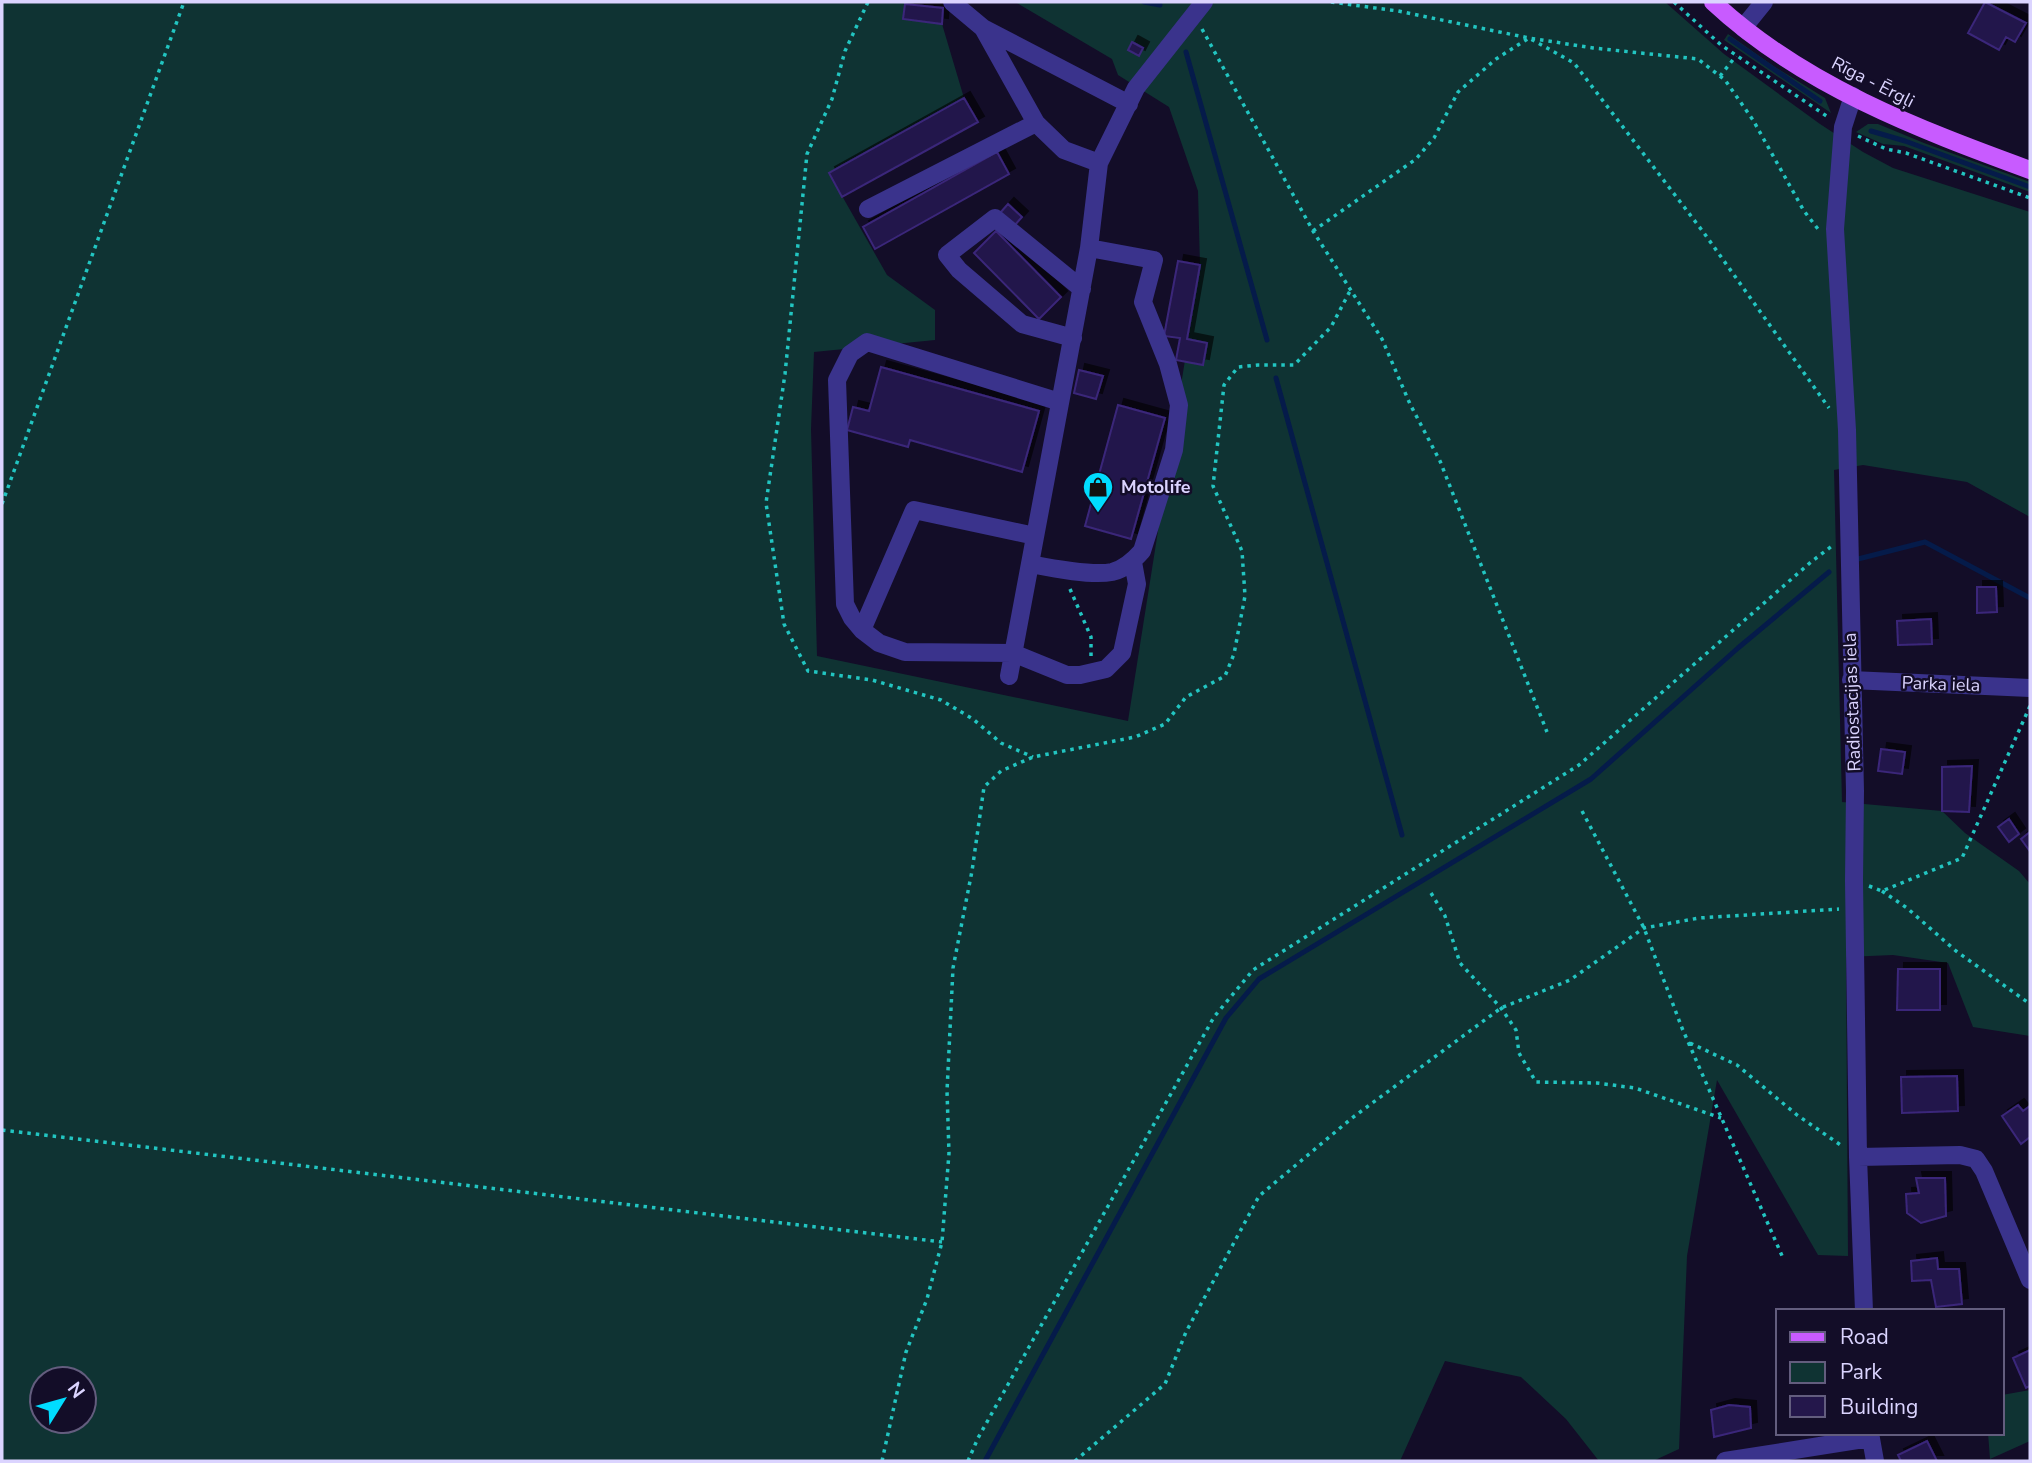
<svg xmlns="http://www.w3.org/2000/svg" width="2032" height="1463" font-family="'Nunito Sans',sans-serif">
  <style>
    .green { fill: #0f3333; fill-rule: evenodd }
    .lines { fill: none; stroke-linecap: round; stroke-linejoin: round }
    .stream { stroke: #051b4a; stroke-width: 5 }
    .building { fill: #24174b; stroke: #3a277a; stroke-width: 2; filter: url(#shadow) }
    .path { stroke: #22c5c1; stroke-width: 3.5; stroke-dasharray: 3.5 5; stroke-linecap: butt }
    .minor { stroke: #3a338c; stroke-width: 18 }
    .major { stroke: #c85bff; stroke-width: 18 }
    .labels { text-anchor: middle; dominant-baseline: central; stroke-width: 5; stroke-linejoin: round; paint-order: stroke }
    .street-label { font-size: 18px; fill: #dbd4ff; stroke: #130d28 }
    .poi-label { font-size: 18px; font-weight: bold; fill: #dbd4ff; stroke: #130d28; text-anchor: start }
  </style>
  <defs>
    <filter id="shadow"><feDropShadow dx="6" dy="-6" stdDeviation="0" flood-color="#0009"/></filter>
  </defs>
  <rect width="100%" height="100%" fill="#130d28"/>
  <!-- green -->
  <path class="green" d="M 2,2 L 905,2 L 903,19 L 942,24 L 964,98 L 829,173 L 887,275 L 935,310 L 935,340 L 814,352 L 811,429 L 817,656 L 1128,721 L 1200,265 L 1198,191 L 1169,107 L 1118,75 L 1112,59 L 1015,2 L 1665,2 L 1724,54 L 1820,124 L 1863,152 L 1893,168 L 2030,212 L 2030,517 L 1967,482 L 1863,465 L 1834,470 L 1842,802 L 1942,811 L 1965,833 L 2019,871 L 2030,884 L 2030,1036 L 1973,1027 L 1948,963 L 1893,955 L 1846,957 L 1848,1256 L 1818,1255 L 1717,1080 L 1687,1256 L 1679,1449 L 1653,1461 L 1599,1461 L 1566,1419 L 1521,1377 L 1445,1361 L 1400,1461 L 2,1461 ZM 42,1379 L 84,1379 L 84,1421 L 42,1421 Z
    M 1728,34 L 1775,67 L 1825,98 L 1831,113 L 1724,40 Z
    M 1868,124 L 1878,124 L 1924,143 L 2030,182 L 2030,192 L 1904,146 L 1883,144 L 1856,132 Z
    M 2030,1390 L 2030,1441 L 1990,1459 L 1988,1433 L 2002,1433 L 2002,1395 Z"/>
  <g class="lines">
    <!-- stream -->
    <path class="stream" d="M 1144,2 L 1160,5
      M 1730,39 L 1820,101
      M 1186,52 L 1267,340
      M 1871,131 L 1905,141 L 2030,187
      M 1276,378 L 1402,835
      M 1858,559 L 1925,542 L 2030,598
      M 985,1461 L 1226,1018 L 1259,979 L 1591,779 L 1738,648 L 1829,572"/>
  </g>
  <!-- building -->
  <path class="building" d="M 1985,2 L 2026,23 L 2015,42 L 2006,37 L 1999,50 L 1968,33 Z
    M 905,4 L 943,8 L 942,24 L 903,19 Z
    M 1132,42 L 1143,48 L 1139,56 L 1128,50 Z
    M 964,98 L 978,122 L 842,197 L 829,173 Z
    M 997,152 L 1009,174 L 875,249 L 863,227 Z
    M 1008,204 L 1022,217 L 1014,226 L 1000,213 Z
    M 996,231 L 1061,297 L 1039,319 L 974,253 Z
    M 1178,261 L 1200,265 L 1187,339 L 1207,343 L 1203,365 L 1176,360 L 1180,338 L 1164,336 Z
    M 881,367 L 1039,411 L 1022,472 L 910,440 L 908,447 L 847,430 L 853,407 L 869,411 Z
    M 1079,370 L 1103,376 L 1096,399 L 1074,393 Z
    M 1118,405 L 1165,418 L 1131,539 L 1085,526 Z
    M 1977,587 L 1996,587 L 1997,612 L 1977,613 Z
    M 1931,619 L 1932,644 L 1898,645 L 1897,621 Z
    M 1881,749 L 1905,752 L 1902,774 L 1878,771 Z
    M 1972,766 L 1969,812 L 1942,811 L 1942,767 Z
    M 2009,819 L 2019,834 L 2009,842 L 1998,827 Z
    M 2030,832 L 2030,849 L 2029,850 L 2021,839 Z
    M 1898,969 L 1940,969 L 1940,1010 L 1897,1010 Z
    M 1957,1076 L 1958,1111 L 1902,1113 L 1901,1077 Z
    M 2018,1105 L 2023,1111 L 2030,1106 L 2030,1137 L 2021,1144 L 2002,1116 Z
    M 1916,1178 L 1945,1178 L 1946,1216 L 1921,1223 L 1907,1213 L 1906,1194 L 1919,1193 Z
    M 1937,1258 L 1938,1269 L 1959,1269 L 1962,1304 L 1936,1307 L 1931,1280 L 1912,1281 L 1911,1261 Z
    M 2030,1350 L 2030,1386 L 2026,1388 L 2013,1358 Z
    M 1729,1405 L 1750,1407 L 1751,1428 L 1714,1437 L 1711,1410 Z
    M 1927,1441 L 1937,1461 L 1901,1461 L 1898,1455 Z"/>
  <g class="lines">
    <!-- path -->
    <path class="path" d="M 868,2 L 845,51 L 832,99 L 807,154 L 785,374 L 766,503 L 784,624 L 808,671 L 872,680 L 941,700 L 973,719 L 1001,743 L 1033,757
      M 1331,2 L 1398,11 L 1529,38 L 1593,48 L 1698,59 L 1725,80 L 1753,120 L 1804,211 L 1818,229
      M 1674,2 L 1721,45 L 1828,117
      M 1202,29 L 1313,231 L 1382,339 L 1410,404 L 1440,461 L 1547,732
      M 1720,76 L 1736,56
      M 1858,136 L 1886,149 L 1906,153 L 2030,198
      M 1313,231 L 1416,159 L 1434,138 L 1458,92 L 1496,59 L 1529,38 L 1574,63 L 1704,233 L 1829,408
      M 2,504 L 184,2
      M 1070,589 L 1091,637 L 1091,657
      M 1582,811 L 1644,928 L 1682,1028 L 1783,1258
      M 1869,886 L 1882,891 L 1962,858 L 2030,706
      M 1882,891 L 1907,908 L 1956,951 L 2030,1004
      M 1431,893 L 1445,916 L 1460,963 L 1501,1008 L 1516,1030 L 1519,1053 L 1536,1082 L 1597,1083 L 1635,1088 L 1721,1118
      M 1690,1043 L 1737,1065 L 1797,1115 L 1842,1146
      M 2,1130 L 942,1242
      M 882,1461 L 906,1352 L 927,1299 L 942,1242 L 949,1153 L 947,1091 L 953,968 L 972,871 L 984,787 L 1001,771 L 1033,757 L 1135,737 L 1165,724 L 1186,697 L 1225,676 L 1234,654 L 1245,596 L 1242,551 L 1213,486 L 1224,385 L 1238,367 L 1258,365 L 1294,365 L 1331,327 L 1350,291
      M 968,1461 L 978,1438 L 1214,1017 L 1253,970 L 1579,765 L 1811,562 L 1832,546
      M 1075,1461 L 1165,1384 L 1186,1332 L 1259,1196 L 1352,1118 L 1501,1008 L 1570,980 L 1644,928 L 1699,918 L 1839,909"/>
    <!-- minor -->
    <path class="minor" d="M 952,2 L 983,28 L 1036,123 L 1064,150 L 1099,163
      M 983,28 L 1129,104
      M 1743,28 L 1764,2
      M 1853,96 L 1843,127 L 1835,229 L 1847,430 L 1855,791 L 1854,881 L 1858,1157 L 1864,1311
      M 868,209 L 1036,123
      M 1073,338 L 1022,324 L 959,270 L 947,255 L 995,218 L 1082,289
      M 1060,402 L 867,342 L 850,354 L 837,380 L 845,604 L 852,618 L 862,630 L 879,643 L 905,652 L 1013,653 L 1067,675 L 1080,675 L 1106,669 L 1122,653 L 1137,584 L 1133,562
      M 1030,564 C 1051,568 1091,576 1112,572 C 1125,569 1134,560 1142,551 L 1174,450 L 1179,405 L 1168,364 L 1143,302 L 1154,260 L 1089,248
      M 862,630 L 914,510 L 1035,536
      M 1009,676 L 1089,248 L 1099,163 L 1136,88 L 1204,2
      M 1851,680 L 2030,688
      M 1858,1157 L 1960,1155 L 1976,1159 L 1984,1171 L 2030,1280
      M 1870,1433 L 1875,1461
      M 1725,1461 L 1870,1438"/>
    <!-- major -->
    <path class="major" d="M 1713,2 C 1802,85 1918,129 2030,170"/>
  </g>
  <!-- icons -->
  <defs>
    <g id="shop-pin" transform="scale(1.575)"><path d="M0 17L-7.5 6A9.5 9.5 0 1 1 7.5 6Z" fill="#00dcff" stroke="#130d28"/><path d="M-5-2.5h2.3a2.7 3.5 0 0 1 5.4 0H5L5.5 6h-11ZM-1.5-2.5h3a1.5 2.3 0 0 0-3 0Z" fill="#111"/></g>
  </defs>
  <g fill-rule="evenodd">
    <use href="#shop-pin" x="1098" y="487"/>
  </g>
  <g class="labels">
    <!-- street labels -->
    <g class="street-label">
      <text transform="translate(1873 82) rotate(27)">Rīga - Ērgļi</text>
      <text transform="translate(1941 684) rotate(2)">Parka iela</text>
      <text transform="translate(1852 702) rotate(-92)">Radiostacijas iela</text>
    </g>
    <!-- poi labels -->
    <g class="poi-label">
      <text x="1121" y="487">Motolife</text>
    </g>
  </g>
  <!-- border -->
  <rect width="2032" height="1463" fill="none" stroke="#dbd4ff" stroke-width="7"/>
  <!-- legend -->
  <rect x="1776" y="1309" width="228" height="126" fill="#130d28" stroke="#635d7e" stroke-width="2"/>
  <rect x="1790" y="1332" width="35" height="10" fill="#c85bff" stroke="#635d7e" stroke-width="2"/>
  <text x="1840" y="1344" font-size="21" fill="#dbd4ff">Road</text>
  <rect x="1790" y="1362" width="35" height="21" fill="#0f3333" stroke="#635d7e" stroke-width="2"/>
  <text x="1840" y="1379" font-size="21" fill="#dbd4ff">Park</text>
  <rect x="1790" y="1396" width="35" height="21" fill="#24174b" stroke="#635d7e" stroke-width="2"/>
  <text x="1840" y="1414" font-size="21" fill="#dbd4ff">Building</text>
  <!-- north arrow -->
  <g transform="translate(63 1400) rotate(53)"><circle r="33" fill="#130d28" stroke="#635d7e" stroke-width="2"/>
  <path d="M0-5L12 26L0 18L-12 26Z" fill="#00dcff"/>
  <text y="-10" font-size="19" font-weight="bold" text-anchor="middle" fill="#dbd4ff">N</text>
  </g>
</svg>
